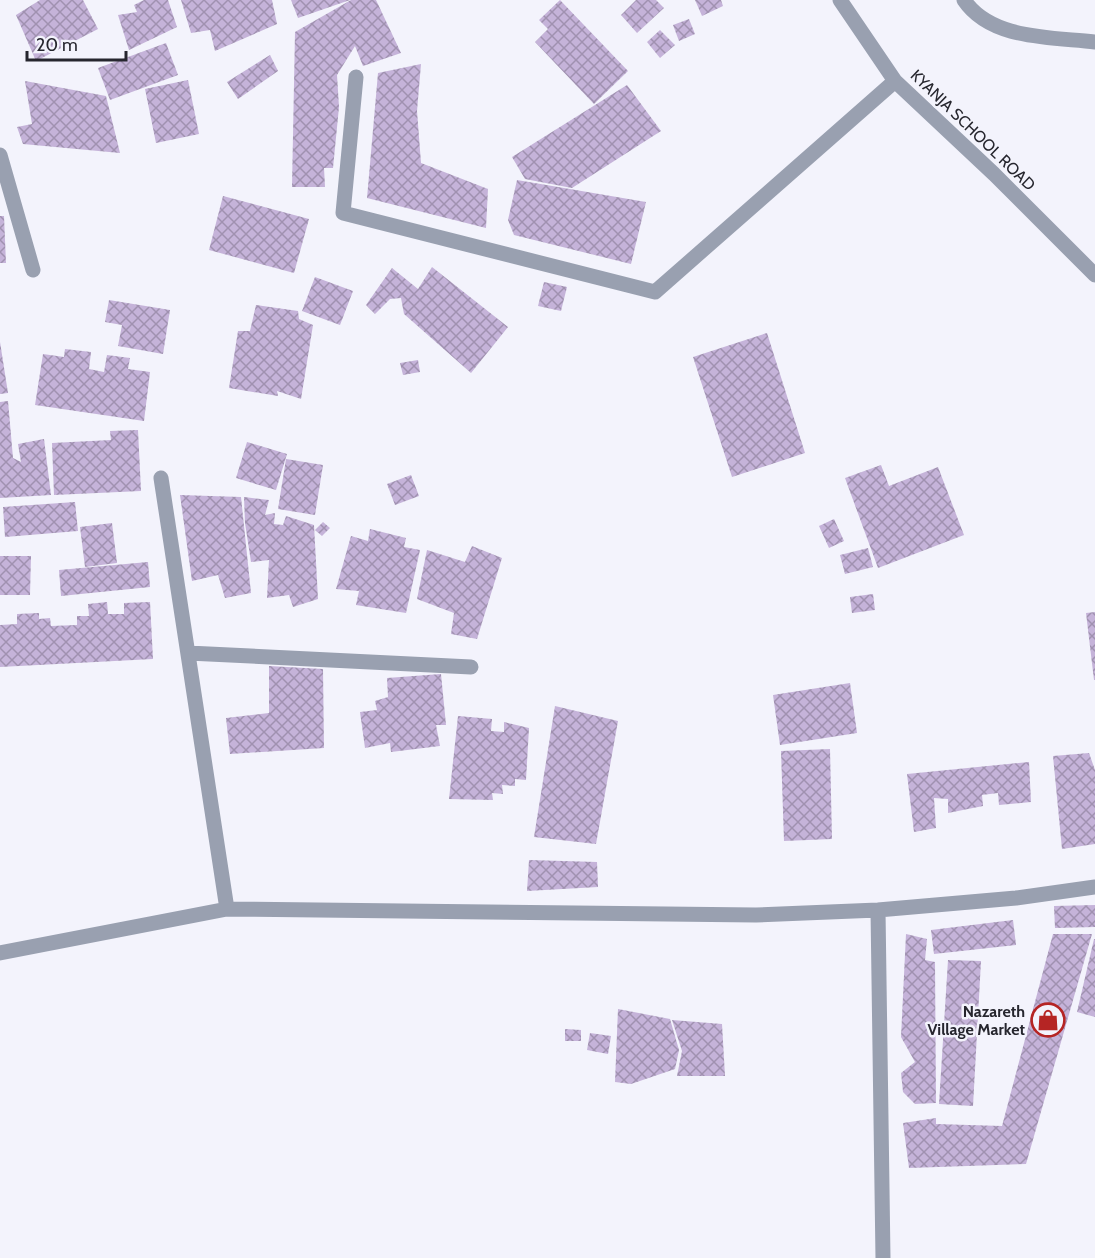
<svg xmlns="http://www.w3.org/2000/svg" width="1095" height="1258" font-family="Cabin,sans-serif">
  <style>
    .building { fill: url(#building-cross-hatch) }
    .lines { fill: none; stroke-linecap: round; stroke-linejoin: round }
    .minor { stroke: #99a0b0; stroke-width: 15 }
    .labels { text-anchor: middle; dominant-baseline: central; stroke-width: 5; stroke-linejoin: round; paint-order: stroke }
    .street-label { font-size: 16px; fill: #26262e; stroke: #f3f3fc }
    .poi-label { font-size: 16px; font-weight: bold; fill: #26262e; stroke: #f3f3fc; text-anchor: end }
  </style>
  <defs>
    <pattern id="building-cross-hatch" width="8" height="8" patternUnits="userSpaceOnUse" patternTransform="scale(1.5)"><rect width="8" height="8" fill="#c5b3d9"/><path d="M0 0l8 8M0 8l8-8" fill="none" stroke="#a091b0"/></pattern>
  </defs>
  <rect width="100%" height="100%" fill="#f3f3fc"/>
  <!-- building -->
  <path class="building" d="M 40,0 L 83,0 L 98,29 L 36,61 L 16,15 Z
    M 144,0 L 168,0 L 177,27 L 129,50 L 118,15 L 137,12 L 134,5 Z
    M 181,0 L 272,0 L 277,24 L 215,51 L 210,30 L 191,33 Z
    M 291,0 L 350,0 L 298,18 Z
    M 351,0 L 376,0 L 401,53 L 363,66 L 355,46 L 337,75 L 339,107 L 333,168 L 324,168 L 325,187 L 292,187 L 295,32 Z
    M 560,0 L 628,71 L 594,104 L 535,42 L 548,29 L 539,20 Z
    M 636,0 L 656,0 L 664,8 L 637,33 L 621,15 Z
    M 695,0 L 721,0 L 723,6 L 702,16 Z
    M 689,19 L 695,34 L 679,41 L 673,25 Z
    M 660,30 L 675,45 L 660,58 L 647,42 Z
    M 166,43 L 178,75 L 110,100 L 98,68 Z
    M 270,55 L 278,71 L 238,99 L 227,82 Z
    M 421,64 L 417,111 L 421,163 L 488,189 L 486,228 L 367,198 L 378,73 Z
    M 188,80 L 199,134 L 156,143 L 145,89 Z
    M 25,81 L 106,96 L 120,153 L 23,144 L 17,127 L 32,124 Z
    M 627,85 L 661,131 L 572,188 L 525,179 L 512,157 Z
    M 517,180 L 646,202 L 631,264 L 514,235 L 508,220 Z
    M 223,196 L 309,219 L 294,273 L 209,250 Z
    M 0,216 L 4,216 L 6,263 L 0,263 Z
    M 432,267 L 508,327 L 471,373 L 404,314 L 401,298 L 390,299 L 375,314 L 366,305 L 392,268 L 418,289 Z
    M 315,277 L 353,291 L 340,325 L 302,311 Z
    M 544,282 L 567,287 L 561,311 L 538,306 Z
    M 109,300 L 170,310 L 163,354 L 118,346 L 122,325 L 105,322 Z
    M 256,305 L 298,311 L 299,319 L 313,325 L 301,399 L 277,391 L 278,396 L 229,388 L 238,331 L 250,331 Z
    M 767,333 L 805,453 L 732,477 L 693,357 Z
    M 0,342 L 8,393 L 0,394 Z
    M 65,349 L 91,352 L 89,369 L 104,372 L 107,355 L 130,358 L 128,369 L 150,372 L 144,421 L 35,405 L 43,354 L 64,357 Z
    M 418,360 L 420,372 L 403,375 L 400,363 Z
    M 8,401 L 13,458 L 21,462 L 18,444 L 44,439 L 51,495 L 0,498 L 0,402 Z
    M 138,430 L 141,491 L 54,495 L 52,443 L 111,440 L 110,431 Z
    M 247,442 L 287,454 L 276,490 L 236,478 Z
    M 286,459 L 323,465 L 315,515 L 278,509 Z
    M 881,465 L 889,486 L 938,467 L 964,535 L 878,568 L 845,478 Z
    M 411,475 L 419,496 L 395,505 L 387,484 Z
    M 180,495 L 241,497 L 251,593 L 225,598 L 218,575 L 192,581 Z
    M 244,497 L 269,500 L 265,515 L 275,513 L 274,524 L 283,525 L 286,516 L 314,525 L 318,599 L 293,607 L 289,595 L 267,598 L 269,560 L 251,562 L 245,523 Z
    M 75,502 L 78,531 L 5,537 L 3,507 Z
    M 834,519 L 844,541 L 829,548 L 819,526 Z
    M 323,522 L 330,528 L 322,536 L 315,530 Z
    M 112,523 L 117,563 L 85,567 L 80,527 Z
    M 370,529 L 406,538 L 404,547 L 420,550 L 406,613 L 356,605 L 359,591 L 336,589 L 351,536 L 368,541 Z
    M 472,546 L 502,558 L 477,639 L 451,634 L 454,613 L 417,599 L 427,550 L 465,562 Z
    M 868,548 L 873,567 L 845,574 L 840,555 Z
    M 0,556 L 31,556 L 30,595 L 0,595 Z
    M 148,562 L 150,587 L 61,596 L 59,570 Z
    M 873,594 L 875,610 L 852,613 L 850,597 Z
    M 107,602 L 108,614 L 124,614 L 124,603 L 150,602 L 153,659 L 0,667 L 0,625 L 17,624 L 17,614 L 39,613 L 39,619 L 50,618 L 51,626 L 77,625 L 77,616 L 89,616 L 88,604 Z
    M 1095,612 L 1095,680 L 1094,680 L 1086,613 Z
    M 269,666 L 323,669 L 324,748 L 230,754 L 226,718 L 269,713 Z
    M 441,674 L 446,725 L 436,725 L 440,746 L 391,752 L 390,743 L 365,748 L 360,712 L 377,710 L 375,701 L 388,697 L 387,678 Z
    M 850,683 L 857,733 L 780,745 L 773,695 Z
    M 555,706 L 618,721 L 596,844 L 534,837 Z
    M 458,716 L 492,719 L 491,731 L 504,732 L 504,722 L 529,728 L 526,780 L 515,779 L 515,786 L 502,785 L 503,794 L 492,793 L 493,800 L 449,799 Z
    M 830,749 L 832,839 L 784,841 L 781,751 Z
    M 1089,753 L 1095,770 L 1095,844 L 1062,849 L 1053,756 Z
    M 1029,762 L 1031,802 L 999,805 L 998,793 L 982,795 L 983,806 L 948,813 L 948,799 L 934,798 L 936,828 L 914,832 L 907,774 Z
    M 529,860 L 597,862 L 598,887 L 527,891 Z
    M 1095,905 L 1095,927 L 1055,928 L 1054,906 Z
    M 1013,920 L 1016,945 L 934,954 L 931,930 Z
    M 906,934 L 927,939 L 925,960 L 935,962 L 936,1103 L 915,1104 L 903,1092 L 901,1073 L 915,1062 L 901,1037 Z
    M 1053,934 L 1092,934 L 1026,1164 L 909,1168 L 903,1123 L 936,1118 L 936,1124 L 1002,1126 Z
    M 1094,939 L 1095,939 L 1095,1017 L 1077,1012 Z
    M 948,960 L 981,961 L 973,1106 L 939,1104 Z
    M 618,1009 L 670,1019 L 679,1050 L 675,1069 L 631,1084 L 615,1082 Z
    M 672,1020 L 722,1024 L 725,1076 L 677,1076 L 682,1051 Z
    M 565,1029 L 581,1030 L 581,1041 L 565,1041 Z
    M 590,1033 L 611,1036 L 608,1054 L 587,1050 Z"/>
  <g class="lines">
    <!-- minor -->
    <path class="minor" d="M 840,0 L 895,81 L 994,174 L 1095,275
      M 964,0 C 991,40 1052,37 1095,42
      M 356,77 L 343,213 L 655,292 L 895,81
      M 0,155 L 33,270
      M 161,478 L 227,909
      M 188,653 L 471,667
      M 878,910 L 883,1258
      M 0,953 L 227,909 L 756,915 L 878,910 L 1016,898 L 1095,887"/>
  </g>
  <!-- icons -->
  <defs>
    <g id="shop-ring" transform="scale(1.725)"><circle r="9.5" fill="#f3f3fc" stroke="#b52524" stroke-width="1.5"/><path d="M-5-2.5h2.3a2.7 3.5 0 0 1 5.4 0H5L5.5 6h-11ZM-1.5-2.5h3a1.5 2.3 0 0 0-3 0Z" fill="#b52524"/></g>
  </defs>
  <g fill-rule="evenodd">
    <use href="#shop-ring" x="1048" y="1020"/>
  </g>
  <g class="labels">
    <!-- street labels -->
    <g class="street-label">
      <text transform="translate(973 130) rotate(44)">KYANJA SCHOOL ROAD</text>
    </g>
    <!-- poi labels -->
    <g class="poi-label">
      <text x="1025" y="1011">Nazareth<tspan x="1025" dy="18">Village Market</tspan></text>
    </g>
  </g>
  <!-- scale -->
  <path d="M27 51v9h99v-9" fill="none" stroke="#26262e" stroke-width="3"/>
  <text x="36" y="51" font-size="18" fill="#26262e" stroke="#f3f3fc" stroke-width="4.5" paint-order="stroke">20 m</text>
</svg>
